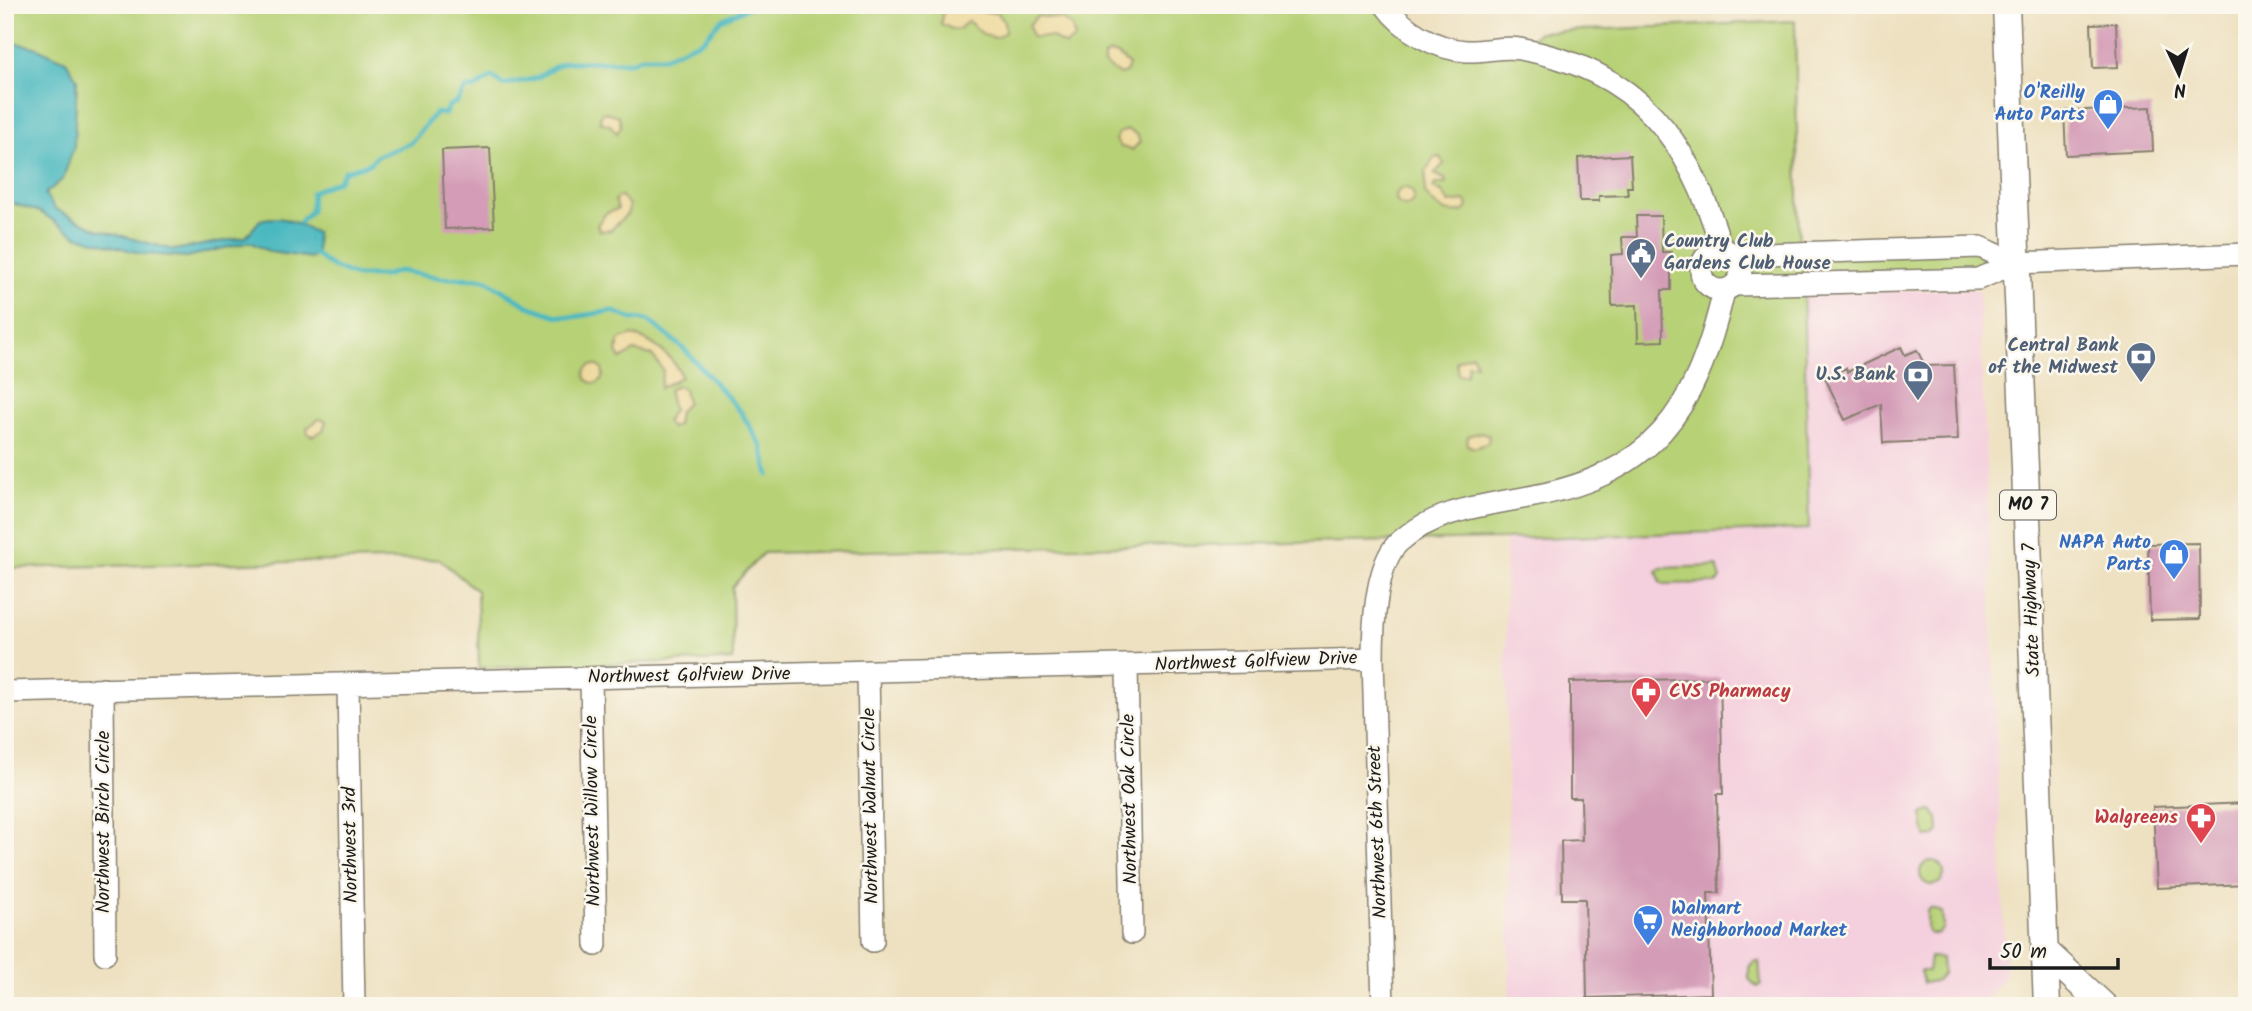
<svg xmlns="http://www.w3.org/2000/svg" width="2252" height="1011" font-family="Kalam,sans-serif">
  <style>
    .built { fill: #f4cfdd }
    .green { fill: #b7d176; stroke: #6a7649; stroke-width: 2 }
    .sand { fill: #eeda9e; stroke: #857b5d; stroke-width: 2 }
    .water { fill: #49b8bf; stroke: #326a6e; stroke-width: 2 }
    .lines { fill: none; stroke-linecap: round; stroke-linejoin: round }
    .stream { stroke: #49b8bf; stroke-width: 5 }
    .building { fill: #d49cb7 }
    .minor-casing { stroke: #857e6e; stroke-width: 24 }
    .major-casing { stroke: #857e6e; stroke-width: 29 }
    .minor { stroke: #fff; stroke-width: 21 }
    .major { stroke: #fff; stroke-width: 26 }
    .labels { text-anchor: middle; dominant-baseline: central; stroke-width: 5; stroke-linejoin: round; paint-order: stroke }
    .shield { fill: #fbf7ec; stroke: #5f5e5a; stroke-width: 2 }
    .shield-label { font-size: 18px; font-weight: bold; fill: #1c1c1c }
    .shop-label { font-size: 19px; font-weight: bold; fill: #366cbe; stroke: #fbf7ec; text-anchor: end }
    .service-label { font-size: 19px; font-weight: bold; fill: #4e5e75; stroke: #fbf7ec; text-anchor: end }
    .street-label { font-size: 19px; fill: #1c1c1c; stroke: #fbf7ec }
    .health-label { font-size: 19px; font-weight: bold; fill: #be3a42; stroke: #fbf7ec; text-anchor: start }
  </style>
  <rect width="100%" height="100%" fill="#fbf7ec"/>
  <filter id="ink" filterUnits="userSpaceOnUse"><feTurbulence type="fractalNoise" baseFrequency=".0143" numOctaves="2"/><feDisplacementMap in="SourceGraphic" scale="14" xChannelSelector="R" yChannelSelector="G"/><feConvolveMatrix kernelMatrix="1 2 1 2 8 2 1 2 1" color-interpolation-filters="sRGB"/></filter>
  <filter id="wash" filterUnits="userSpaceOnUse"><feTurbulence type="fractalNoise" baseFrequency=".00686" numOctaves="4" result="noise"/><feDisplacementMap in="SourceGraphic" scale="28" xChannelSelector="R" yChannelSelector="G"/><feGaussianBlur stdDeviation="1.57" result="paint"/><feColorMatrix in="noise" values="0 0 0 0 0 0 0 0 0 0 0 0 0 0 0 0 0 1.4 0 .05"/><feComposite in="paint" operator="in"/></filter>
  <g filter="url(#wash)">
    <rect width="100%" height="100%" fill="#eee1c1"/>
    <!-- built -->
    <path class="built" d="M 1972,289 L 1979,292 L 2006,974 L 1981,1006 L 1510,1006 L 1505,539 L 1809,529 L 1803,293 Z"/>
    <!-- green -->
    <path class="green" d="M 5,5 L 1385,5 L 1424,39 L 1518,49 L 1539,32 L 1795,21 L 1799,253 L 1983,239 L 1985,276 L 1803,283 L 1809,529 L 1505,539 L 763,553 L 732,587 L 733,660 L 479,668 L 477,591 L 439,559 L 5,568 Z
      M 1717,566 L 1721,579 L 1717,583 L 1661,584 L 1657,571 L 1661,568 Z
      M 1932,810 L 1938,818 L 1939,832 L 1935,836 L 1926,837 L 1922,814 Z
      M1920 873a12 12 0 1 1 24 0a12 12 0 1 1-24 0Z
      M 1930,908 L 1942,912 L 1943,928 L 1938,934 L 1930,934 L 1927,930 L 1927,911 Z
      M 1930,957 L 1942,958 L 1943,974 L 1935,981 L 1923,983 L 1920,971 L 1928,971 Z
      M 1754,961 L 1759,961 L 1761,984 L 1757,987 L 1749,979 L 1749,967 Z"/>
    <!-- sand -->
    <path class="sand" d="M 950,8 L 997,13 L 1004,21 L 1005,32 L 996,38 L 984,35 L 968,21 L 959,29 L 954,30 L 941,24 L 942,14 Z
      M 1037,16 L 1062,19 L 1072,27 L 1075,39 L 1065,45 L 1051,37 L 1032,37 L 1029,25 Z
      M 1110,53 L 1118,55 L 1129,65 L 1126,73 L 1120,75 L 1104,64 L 1104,56 Z
      M 606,112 L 619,116 L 621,126 L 617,133 L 610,125 L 600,122 L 601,114 Z
      M 1128,130 L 1137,135 L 1140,142 L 1132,150 L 1121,147 L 1116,140 L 1118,133 Z
      M 1441,157 L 1444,164 L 1434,174 L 1445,179 L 1446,184 L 1435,184 L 1433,188 L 1442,192 L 1449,203 L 1466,201 L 1468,206 L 1465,211 C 1447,216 1434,207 1425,193 L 1426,171 L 1434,158 Z
      M1396 197a9 9 0 1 1 18 0a9 9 0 1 1-18 0Z
      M 620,196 L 629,205 L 628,213 L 611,230 L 600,231 L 597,225 L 606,213 L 618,209 L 615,200 Z
      M 633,335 C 652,341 676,358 681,377 L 660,388 L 663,370 L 652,355 L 634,351 L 621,359 L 617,352 L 619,340 Z
      M 1472,354 L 1476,364 L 1468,364 L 1466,375 L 1458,374 L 1456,361 Z
      M585 374a9 9 0 1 1 18 0a9 9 0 1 1-18 0Z
      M 678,386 L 684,390 L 687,402 L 679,412 L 677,425 L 671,428 L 666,422 L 673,410 L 668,390 Z
      M 319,419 L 326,421 L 323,430 L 313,436 L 308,434 L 307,428 Z
      M 1481,432 L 1489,435 L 1488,443 L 1475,448 L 1467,445 L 1468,436 Z"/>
    <!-- water -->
    <path class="water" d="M 5,41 L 35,47 L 57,57 L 66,61 L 77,79 L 74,146 L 63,179 L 45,194 L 55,209 L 97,229 L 174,250 L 246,237 L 260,220 C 282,214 298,223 316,233 L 317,252 L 311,258 L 270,252 L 250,242 L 187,257 L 143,254 L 77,236 L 40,212 L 5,201 Z"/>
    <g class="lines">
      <!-- stream -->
      <path class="stream" d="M 300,222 L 311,211 L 312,192 L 338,181 L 345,171 L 369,164 L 377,156 L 411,143 L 435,113 L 445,114 L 448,106 L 457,102 L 466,88 L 473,89 L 492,77 L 503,85 C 512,82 530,81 536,78 C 547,73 554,65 567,62 L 631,62 L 642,57 L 664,57 L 703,40 L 721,20 L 753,5
        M 315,254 L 332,267 L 356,276 L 383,276 L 399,271 L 442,278 L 484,279 L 528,306 L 558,316 L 574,317 L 612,311 L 632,319 L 648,320 L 684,349 L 741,412 L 762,447 L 769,475"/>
    </g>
    <g id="blocks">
      <!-- building -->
      <path class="building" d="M 2116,23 L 2118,67 L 2093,68 L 2091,24 Z
        M 2151,107 L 2153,151 L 2066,155 L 2064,111 Z
        M 490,148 L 494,227 L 445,229 L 442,150 Z
        M 1630,155 L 1632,187 L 1627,187 L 1628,195 L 1599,196 L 1599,201 L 1580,201 L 1578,158 Z
        M 1636,216 L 1661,216 L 1662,252 L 1671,252 L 1671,290 L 1662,290 L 1663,341 L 1638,342 L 1637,305 L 1612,306 L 1611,255 L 1623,254 L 1622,237 L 1637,237 Z
        M 1901,347 L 1905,355 L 1917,350 L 1925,366 L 1954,365 L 1958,440 L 1883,443 L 1881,404 L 1845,420 L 1825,378 L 1846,368 L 1847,372 Z
        M 2199,543 L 2200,619 L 2150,620 L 2148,544 Z
        M 1720,678 L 1723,794 L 1717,794 L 1719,893 L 1708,893 L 1711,994 L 1587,998 L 1585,899 L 1562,899 L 1561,841 L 1582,840 L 1581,798 L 1570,798 L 1570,682 Z
        M 2247,803 L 2247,884 L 2157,888 L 2153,807 Z"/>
    </g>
  </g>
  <g filter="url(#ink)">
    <use href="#blocks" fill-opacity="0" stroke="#857e6e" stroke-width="2"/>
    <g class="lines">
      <!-- minor casing -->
      <g class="minor-casing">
        <path id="minor" d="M 1385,5 C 1403,30 1435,49 1466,51 C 1484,52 1503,46 1520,49 C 1639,70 1690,140 1722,250
          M1701 270a20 20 0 1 1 40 0a20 20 0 1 1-40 0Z
          M 1734,255 L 1980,247 L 2016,263
          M 1736,285 L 1978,279 L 2016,263 L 2247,254
          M 1127,666 L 1132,933
          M 868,671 L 873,941
          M 591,678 L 596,945
          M 348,685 L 354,1006
          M 103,689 L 105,954
          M 5,692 L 1373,659
          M 1383,1006 L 1373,659 C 1373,628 1375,564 1399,542 C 1434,511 1479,506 1523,498 C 1653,476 1695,414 1724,291"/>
      </g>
      <!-- major casing -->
      <g class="major-casing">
        <path id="major" d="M 2006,5 L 2047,1006
          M 2044,950 L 2104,1006"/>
      </g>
      <!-- minor -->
      <use href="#minor" class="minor"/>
      <!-- major -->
      <use href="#major" class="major"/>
    </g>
  </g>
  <!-- icons -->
  <defs>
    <g id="shop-pin" transform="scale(1.575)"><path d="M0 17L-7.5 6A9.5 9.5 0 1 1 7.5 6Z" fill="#3f7fe0" stroke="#fbf7ec"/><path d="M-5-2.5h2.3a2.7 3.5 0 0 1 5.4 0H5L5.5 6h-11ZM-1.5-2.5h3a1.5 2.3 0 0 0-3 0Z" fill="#fff"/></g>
    <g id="civic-pin" transform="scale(1.575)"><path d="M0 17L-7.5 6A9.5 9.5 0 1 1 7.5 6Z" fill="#5c6f8a" stroke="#fbf7ec"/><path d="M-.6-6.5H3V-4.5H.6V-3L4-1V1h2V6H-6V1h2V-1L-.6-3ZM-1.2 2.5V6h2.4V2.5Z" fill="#fff"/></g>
    <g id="bank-pin" transform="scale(1.575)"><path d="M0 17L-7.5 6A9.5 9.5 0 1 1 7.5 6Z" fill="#5c6f8a" stroke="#fbf7ec"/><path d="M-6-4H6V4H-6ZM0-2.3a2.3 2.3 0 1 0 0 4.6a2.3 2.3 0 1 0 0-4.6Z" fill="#fff"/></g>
    <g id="pharmacy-pin" transform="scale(1.575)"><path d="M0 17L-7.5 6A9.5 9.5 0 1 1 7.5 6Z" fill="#e0444e" stroke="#fbf7ec"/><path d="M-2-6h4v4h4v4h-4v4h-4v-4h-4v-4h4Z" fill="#fff"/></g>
    <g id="supermarket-pin" transform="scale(1.575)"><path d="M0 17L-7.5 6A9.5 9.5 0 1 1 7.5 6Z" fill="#3f7fe0" stroke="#fbf7ec"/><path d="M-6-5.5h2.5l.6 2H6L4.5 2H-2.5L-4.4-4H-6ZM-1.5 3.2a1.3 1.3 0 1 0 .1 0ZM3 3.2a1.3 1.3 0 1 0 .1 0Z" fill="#fff"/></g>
  </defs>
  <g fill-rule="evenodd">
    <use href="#shop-pin" x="2108" y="104"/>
    <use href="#civic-pin" x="1641" y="253"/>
    <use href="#bank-pin" x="2141" y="357"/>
    <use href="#bank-pin" x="1918" y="375"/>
    <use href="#shop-pin" x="2174" y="554"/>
    <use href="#pharmacy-pin" x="1646" y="692"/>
    <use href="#pharmacy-pin" x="2201" y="818"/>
    <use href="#supermarket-pin" x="1648" y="920"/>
  </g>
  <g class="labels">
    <!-- shield labels -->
    <rect class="shield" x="2000" y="490.5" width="56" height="29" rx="5"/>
    <g class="shield-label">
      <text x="2028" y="505">MO 7</text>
    </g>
    <!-- shop labels -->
    <g class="shop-label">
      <text x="2085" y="93">O'Reilly<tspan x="2085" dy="22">Auto Parts</tspan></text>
      <text x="2151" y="543">NAPA Auto<tspan x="2151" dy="22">Parts</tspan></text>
      <text x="1671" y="909" text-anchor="start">Walmart<tspan x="1671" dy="22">Neighborhood Market</tspan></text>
    </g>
    <!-- service labels -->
    <g class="service-label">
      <text x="1664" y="242" text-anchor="start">Country Club<tspan x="1664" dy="22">Gardens Club House</tspan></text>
      <text x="2118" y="346">Central Bank<tspan x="2118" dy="22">of the Midwest</tspan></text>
      <text x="1895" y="375">U.S. Bank</text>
    </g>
    <!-- street labels -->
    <g class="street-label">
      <text transform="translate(2032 610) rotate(-92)">State Highway 7</text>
      <text transform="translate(1256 662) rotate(-2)">Northwest Golfview Drive</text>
      <text transform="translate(689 676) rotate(-1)">Northwest Golfview Drive</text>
      <text transform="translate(1130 799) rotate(-91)">Northwest Oak Circle</text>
      <text transform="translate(871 806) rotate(-91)">Northwest Walnut Circle</text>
      <text transform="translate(593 811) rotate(-91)">Northwest Willow Circle</text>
      <text transform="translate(104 822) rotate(-90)">Northwest Birch Circle</text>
      <text transform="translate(1378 832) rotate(-92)">Northwest 6th Street</text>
      <text transform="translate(351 845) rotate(-91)">Northwest 3rd</text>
    </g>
    <!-- health labels -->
    <g class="health-label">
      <text x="1669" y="692">CVS Pharmacy</text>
      <text x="2178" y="818" text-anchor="end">Walgreens</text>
    </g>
  </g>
  <!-- margin -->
  <rect width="2252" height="1011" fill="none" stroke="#fbf7ec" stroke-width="28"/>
  <!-- north arrow -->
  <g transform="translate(2179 74) rotate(176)" stroke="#fbf7ec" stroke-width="5" paint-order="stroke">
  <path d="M0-5L12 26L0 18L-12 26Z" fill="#1c1c1c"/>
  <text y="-10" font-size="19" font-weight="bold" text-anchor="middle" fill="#1c1c1c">N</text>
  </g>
  <!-- scale -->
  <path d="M1990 958v10h128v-10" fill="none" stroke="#1c1c1c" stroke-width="3.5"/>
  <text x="2000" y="958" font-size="21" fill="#1c1c1c" stroke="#fbf7ec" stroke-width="5" paint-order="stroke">50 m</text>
</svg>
